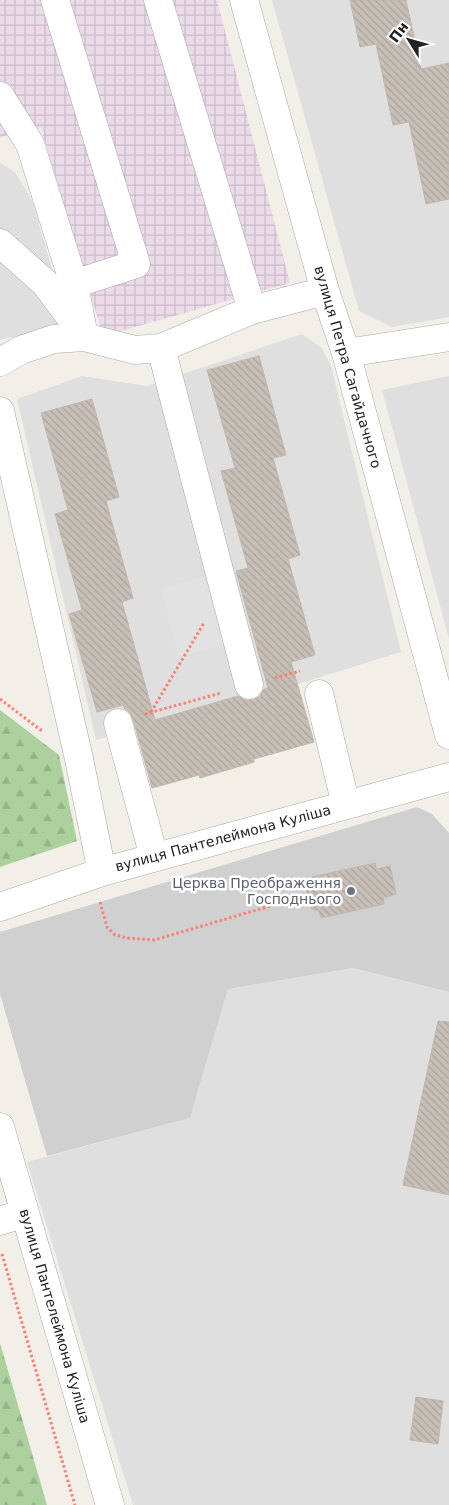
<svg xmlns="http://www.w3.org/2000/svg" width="449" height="1505" font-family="'DejaVu Sans',sans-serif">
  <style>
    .residential { fill: #e0dfdf }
    .industrial { fill: url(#industrial-grid) }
    .religious { fill: #d0d0d0 }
    .forest { fill: url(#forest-firs) }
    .parking { fill: #e2e2e2 }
    .building { fill: url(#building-back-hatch); stroke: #c4b6ab }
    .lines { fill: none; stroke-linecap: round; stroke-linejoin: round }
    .minor-casing { stroke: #a9a9a9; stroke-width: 29 }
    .path { stroke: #fa8072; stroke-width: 3; stroke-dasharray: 2.5 2.5; stroke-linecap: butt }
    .minor { stroke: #fff; stroke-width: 28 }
    .worship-dot { fill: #6b7280; stroke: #fff; stroke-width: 2 }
    .labels { text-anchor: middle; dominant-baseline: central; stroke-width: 5; stroke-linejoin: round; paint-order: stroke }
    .street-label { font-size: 14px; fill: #222; stroke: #fff }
    .worship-label { font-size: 14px; fill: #5b616d; stroke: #fff; text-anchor: end }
  </style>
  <defs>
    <pattern id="industrial-grid" width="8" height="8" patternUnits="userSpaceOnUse" patternTransform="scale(1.25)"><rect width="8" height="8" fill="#ebdbe8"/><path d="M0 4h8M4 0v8" fill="none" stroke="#c9bcc7"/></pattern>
    <pattern id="forest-firs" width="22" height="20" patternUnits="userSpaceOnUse" patternTransform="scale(1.25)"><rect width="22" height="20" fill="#add19e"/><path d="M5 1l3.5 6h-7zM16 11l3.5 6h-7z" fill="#95b388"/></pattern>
    <pattern id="building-back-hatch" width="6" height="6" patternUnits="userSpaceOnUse" patternTransform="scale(1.25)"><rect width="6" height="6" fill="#c7bfb8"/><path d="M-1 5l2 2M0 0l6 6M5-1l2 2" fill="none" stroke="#aba49e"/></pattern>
  </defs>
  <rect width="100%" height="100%" fill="#f2efe9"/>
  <!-- residential -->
  <path class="residential" d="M 272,0 L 449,0 L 449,317 L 392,327 L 359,311 Z
    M 0,163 L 15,172 L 32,200 L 68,324 L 0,340 Z
    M 302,334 L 322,348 L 331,366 L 401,652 L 298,684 L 296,680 L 157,719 L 147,725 L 96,740 L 17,399 L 82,376 L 147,386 Z
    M 449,376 L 449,639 L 382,390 Z
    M 353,968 L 449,992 L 449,1505 L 133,1505 L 27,1162 L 190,1118 L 228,989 Z"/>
  <!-- industrial -->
  <path class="industrial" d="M 0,0 L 217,0 L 290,283 L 103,336 L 41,128 L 0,137 Z"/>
  <!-- religious -->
  <path class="religious" d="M 417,807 L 432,814 L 449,833 L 449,992 L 353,968 L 228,989 L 190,1118 L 47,1156 L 0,994 L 0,932 Z"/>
  <!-- forest -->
  <path class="forest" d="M 0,710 L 59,755 L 77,841 L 0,867 Z
    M 0,1343 L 47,1505 L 0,1505 Z"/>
  <!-- parking -->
  <path class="parking" d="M 220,573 L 238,641 L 178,656 L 161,588 Z"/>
  <!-- building -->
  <path class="building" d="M 350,0 L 406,0 L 421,69 L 449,63 L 449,199 L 426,204 L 409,122 L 393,125 L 376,44 L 360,47 Z
    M 259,356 L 286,455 L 273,458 L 300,555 L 288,559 L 315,655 L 291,662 L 314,742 L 254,759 L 254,762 L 200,778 L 199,775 L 152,788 L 133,719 L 129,712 L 125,709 L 123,705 L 97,712 L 69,614 L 82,610 L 55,514 L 68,510 L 41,413 L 92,399 L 119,497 L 106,501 L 133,598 L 122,602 L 155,720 L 238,696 L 245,700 L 253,700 L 260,696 L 264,689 L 268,688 L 236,571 L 248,568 L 221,471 L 235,468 L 207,370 Z
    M 375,863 L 376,869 L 390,866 L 396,894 L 383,898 L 384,904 L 321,918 L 319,911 L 312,909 L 308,903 L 306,895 L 308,887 L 314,883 L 312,877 Z
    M 438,1021 L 449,1022 L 449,1195 L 403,1185 Z
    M 416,1397 L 443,1401 L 438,1444 L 410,1440 Z"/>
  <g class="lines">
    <!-- minor casing -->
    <g class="minor-casing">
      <path id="minor" d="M 55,0 L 136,264 L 74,284
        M 158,0 L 252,310
        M 244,0 L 325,291 L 346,353 L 449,735
        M 0,96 L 30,144 L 74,284 L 84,337
        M 0,243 L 45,283 L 79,329
        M 161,348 L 249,685
        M 346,353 L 449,337
        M 0,362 L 21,350 L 54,339 L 84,337 L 135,350 L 161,348 L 252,310 L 325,291
        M 0,411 L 79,759 L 102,872
        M 319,694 L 346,805
        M 118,723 L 154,857
        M 0,907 L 102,872 L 449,777
        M 0,1127 L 110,1505
        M 0,1221 L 25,1213"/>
    </g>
    <!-- path -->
    <path class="path" d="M 275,678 L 300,671
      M 0,699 L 42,731
      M 151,712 L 204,623
      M 145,714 L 221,693
      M 100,902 L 107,927 L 115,935 L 127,938 L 154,940 L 291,900
      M 2,1254 L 75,1505"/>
    <!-- minor -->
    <use href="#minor" class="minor"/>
  </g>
  <!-- markers -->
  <circle class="worship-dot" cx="351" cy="891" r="5"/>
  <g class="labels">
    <!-- street labels -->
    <g class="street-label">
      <text transform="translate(348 367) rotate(74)">вулиця Петра Сагайдачного</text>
      <text transform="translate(223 838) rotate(-15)">вулиця Пантелеймона Куліша</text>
      <text transform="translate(55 1316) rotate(74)">вулиця Пантелеймона Куліша</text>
    </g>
    <!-- worship labels -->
    <g class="worship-label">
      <text x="341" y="883">Церква Преображення<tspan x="341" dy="16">Господнього</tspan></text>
    </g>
  </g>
  <!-- north arrow -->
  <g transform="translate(409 40) rotate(307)" stroke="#ffffff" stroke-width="4" paint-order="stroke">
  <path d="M0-4L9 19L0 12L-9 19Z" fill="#222222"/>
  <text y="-8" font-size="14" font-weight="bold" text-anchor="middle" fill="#222222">Пн</text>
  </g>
</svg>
